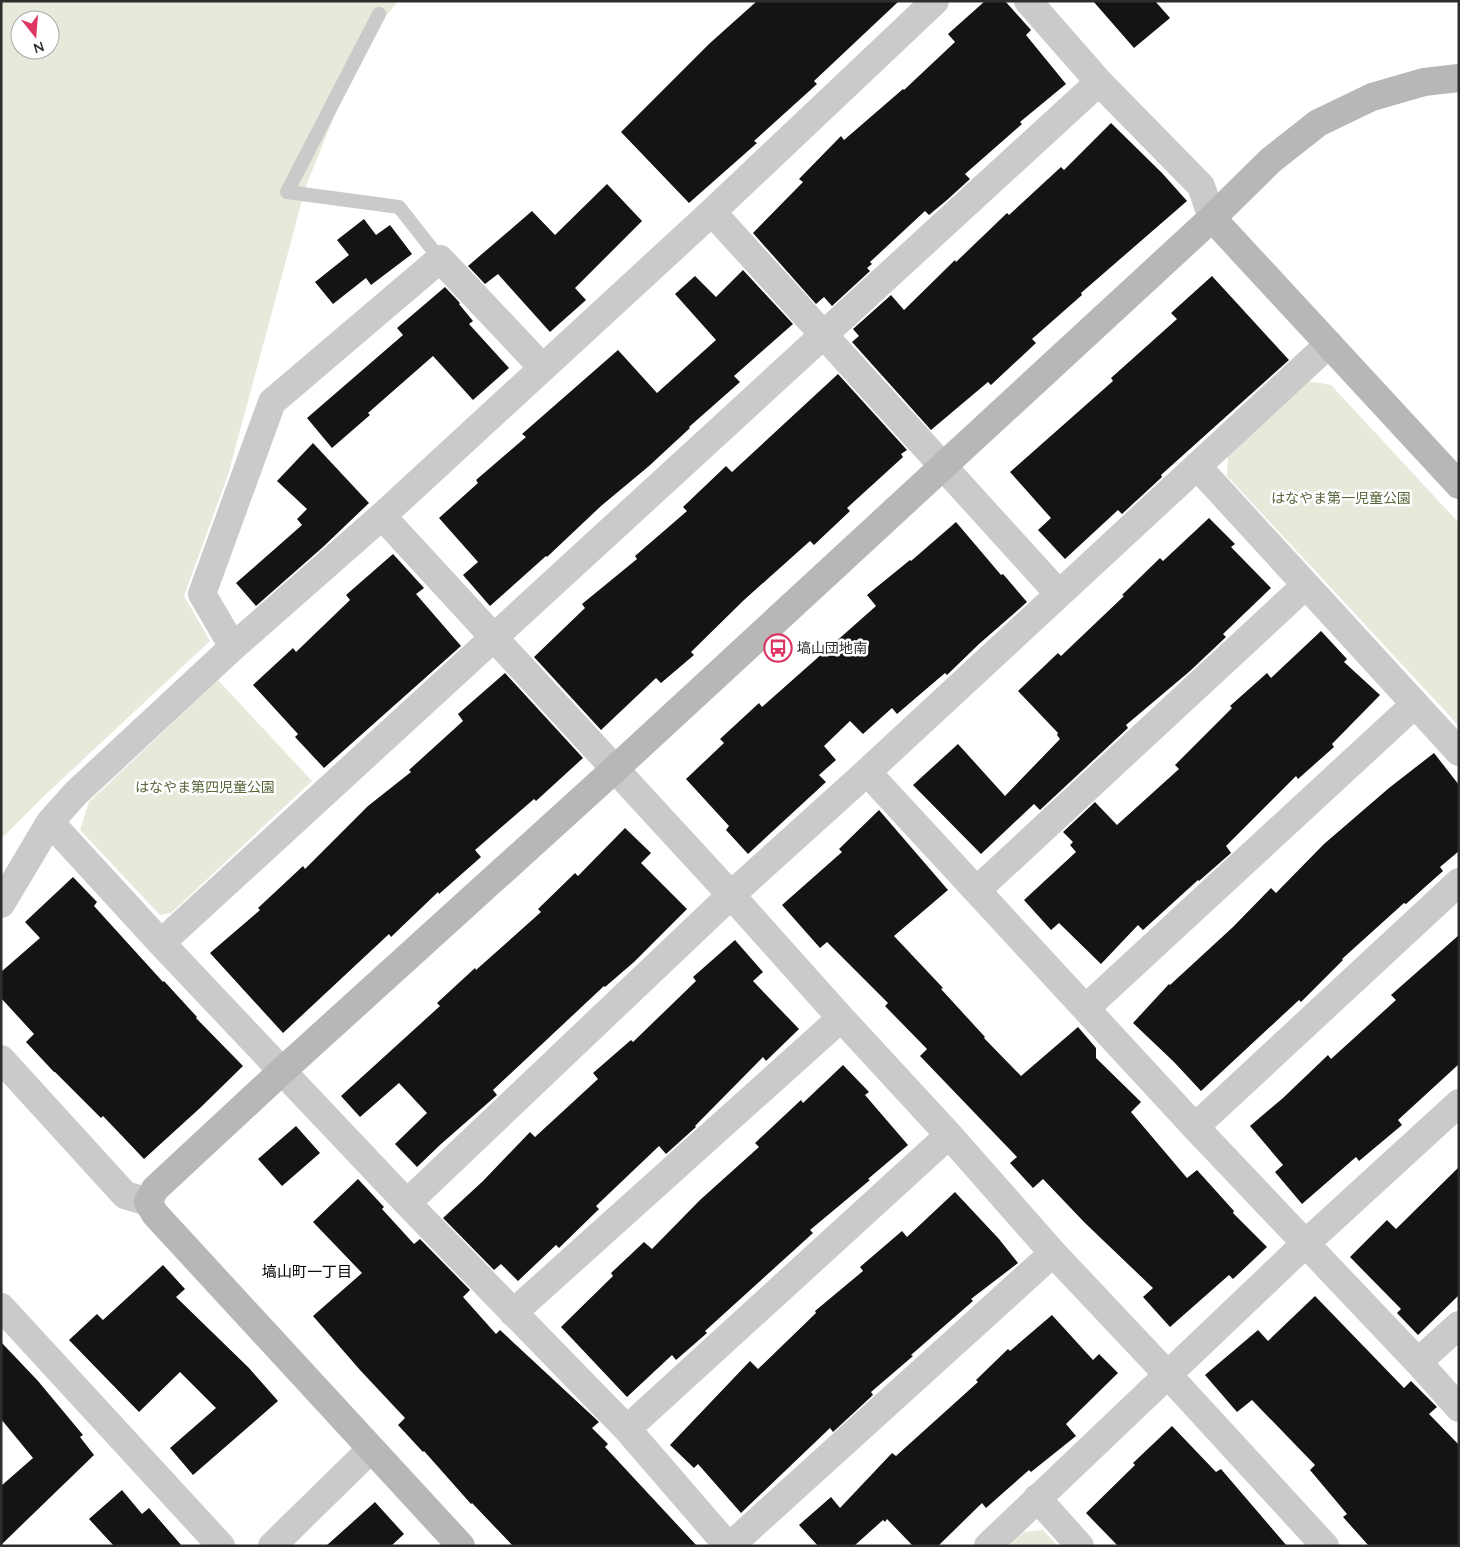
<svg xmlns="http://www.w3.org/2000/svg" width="1460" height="1547" font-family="Quicksand,'Noto Sans JP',sans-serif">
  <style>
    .green { fill: #e6eadb; fill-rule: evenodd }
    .building { fill: #141414 }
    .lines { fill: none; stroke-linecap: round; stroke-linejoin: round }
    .lane { stroke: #cacaca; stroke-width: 14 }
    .street { stroke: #cacaca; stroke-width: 28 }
    .secondary { stroke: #b7b7b7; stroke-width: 28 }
    .labels { text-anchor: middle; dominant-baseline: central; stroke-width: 5; stroke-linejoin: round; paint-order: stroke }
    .park-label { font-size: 14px; fill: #58663c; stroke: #fff }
    .poi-label { font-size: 14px; fill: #2d2d2d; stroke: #fff; text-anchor: start }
    .neighbourhood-label { font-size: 15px; fill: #000; stroke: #fff }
  </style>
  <rect width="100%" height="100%" fill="#fff"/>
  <!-- green -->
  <path class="green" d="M 1,1 L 398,1 L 363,45 L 306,186 L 228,475 L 184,596 L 210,641 L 44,796 L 1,839 ZM 20,20 L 50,20 L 50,50 L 20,50 Z
    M 1309,381 L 1331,385 L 1459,523 L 1459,726 L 1227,476 L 1228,456 Z
    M 218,680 L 312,781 L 171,913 L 160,915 L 80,830 L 89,802 Z
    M 1043,1530 L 1058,1546 L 1009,1546 L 1024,1532 Z"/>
  <!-- building -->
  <path class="building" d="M 757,1 L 899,1 L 814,81 L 817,84 L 754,141 L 757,143 L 689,203 L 621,132 L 709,44 Z
    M 985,1 L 1005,1 L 1031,30 L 1026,35 L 1066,84 L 1020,122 L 1022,124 L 965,174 L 970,179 L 947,200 L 929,215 L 925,211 L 870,262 L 872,264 L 867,268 L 870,271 L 832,306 L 824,297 L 816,304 L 753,233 L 803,182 L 799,179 L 841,136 L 844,140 L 903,89 L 904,90 L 955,42 L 948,34 Z
    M 1093,1 L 1155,1 L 1170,18 L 1134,48 Z
    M 1111,123 L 1162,173 L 1187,201 L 1081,293 L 1082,295 L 1032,339 L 1036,343 L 991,385 L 988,382 L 931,430 L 852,342 L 859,336 L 853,329 L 891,295 L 904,310 L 955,260 L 956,262 L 1007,213 L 1009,215 L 1061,167 L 1064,170 Z
    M 607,184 L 642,221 L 575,288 L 586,300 L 550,332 L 498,274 L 485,284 L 468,266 L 532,211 L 555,235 Z
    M 364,219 L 376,235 L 390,225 L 412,254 L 371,285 L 366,278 L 333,304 L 315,282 L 349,255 L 337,240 Z
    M 743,270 L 793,324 L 734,376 L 740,382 L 689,427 L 690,428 L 649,466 L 601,506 L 547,557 L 546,556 L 490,606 L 463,575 L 478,562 L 439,518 L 478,483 L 476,480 L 526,437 L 522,434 L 618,350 L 657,393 L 716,340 L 675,294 L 695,276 L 716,297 Z
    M 1212,276 L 1289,360 L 1161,475 L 1162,477 L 1122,514 L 1118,510 L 1065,559 L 1038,530 L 1051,518 L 1010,472 L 1113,381 L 1111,378 L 1177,319 L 1171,313 Z
    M 445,287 L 460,303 L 459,304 L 473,321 L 469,324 L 509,368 L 473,400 L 433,356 L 368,413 L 370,415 L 332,448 L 307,418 L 403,335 L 397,328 Z
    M 838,374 L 907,450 L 901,454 L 903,457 L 847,508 L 850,511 L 814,545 L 810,541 L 744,600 L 691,652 L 694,655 L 661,683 L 656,678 L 601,730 L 534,657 L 585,608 L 582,604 L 637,559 L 635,556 L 687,511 L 683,507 L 726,466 L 732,472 Z
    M 313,443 L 369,503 L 323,547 L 256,606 L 236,583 L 302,525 L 297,519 L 307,509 L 277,481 Z
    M 1209,518 L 1235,544 L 1231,547 L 1271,588 L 1223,634 L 1226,637 L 1190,671 L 1126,725 L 1128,728 L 1040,810 L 1034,804 L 981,854 L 913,785 L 958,744 L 1005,796 L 1060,739 L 1057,735 L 1058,733 L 1018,691 L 1058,653 L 1061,656 L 1124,596 L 1122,595 L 1160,558 L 1163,561 Z
    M 956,522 L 1001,575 L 1003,574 L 1027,602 L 979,644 L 947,675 L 945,673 L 897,714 L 892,708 L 863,734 L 850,721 L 824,746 L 836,760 L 819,775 L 826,782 L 748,854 L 726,830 L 729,826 L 686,779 L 724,743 L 720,739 L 759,703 L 762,707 L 876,606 L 867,595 L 910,560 L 911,561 Z
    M 393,554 L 424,588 L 416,594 L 461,646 L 324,768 L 295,737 L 298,734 L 253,685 L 293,648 L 296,652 L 350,600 L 346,595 Z
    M 1321,631 L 1347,659 L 1344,662 L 1380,695 L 1332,744 L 1334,747 L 1298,779 L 1296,776 L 1226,846 L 1231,853 L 1199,881 L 1198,880 L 1143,930 L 1138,925 L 1101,964 L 1059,923 L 1051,930 L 1024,900 L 1076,852 L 1070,845 L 1073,842 L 1063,832 L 1095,802 L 1117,825 L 1179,769 L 1175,765 L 1232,708 L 1230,706 L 1267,673 L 1271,678 Z
    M 505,673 L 583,758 L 536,801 L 534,799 L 475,850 L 481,857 L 439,894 L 438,892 L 391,937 L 389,934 L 283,1033 L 210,953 L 260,910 L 258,908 L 303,866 L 305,869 L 368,806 L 411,772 L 409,770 L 463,721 L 458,714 Z
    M 1434,753 L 1459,785 L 1459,851 L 1440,867 L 1443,871 L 1406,904 L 1404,903 L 1342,959 L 1343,960 L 1301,1002 L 1299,1000 L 1201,1091 L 1174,1062 L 1133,1023 L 1169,984 L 1170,985 L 1233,927 L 1271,888 L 1276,893 L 1324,844 L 1389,788 Z
    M 879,810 L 948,890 L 894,936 L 943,988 L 941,989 L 985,1037 L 984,1038 L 1021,1076 L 1078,1027 L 1096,1048 L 1096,1058 L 1141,1102 L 1131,1112 L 1187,1178 L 1197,1170 L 1234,1211 L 1233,1213 L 1267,1247 L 1233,1279 L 1229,1275 L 1170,1327 L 1143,1297 L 1153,1288 L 1085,1223 L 1043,1179 L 1033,1188 L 1010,1163 L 1017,1157 L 920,1056 L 927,1049 L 885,1006 L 888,1003 L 827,942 L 820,948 L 782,905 L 842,852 L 839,849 Z
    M 625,828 L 651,853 L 641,863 L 687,909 L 634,962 L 605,987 L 604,986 L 493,1090 L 497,1095 L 441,1144 L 417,1167 L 395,1144 L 427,1113 L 399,1083 L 360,1117 L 341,1096 L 440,1006 L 437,1003 L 475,968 L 476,970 L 541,912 L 538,909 L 575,873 L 578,876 Z
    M 73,877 L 97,902 L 94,906 L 163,982 L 164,981 L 197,1017 L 196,1018 L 243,1066 L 200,1108 L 144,1159 L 103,1116 L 101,1118 L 55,1072 L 54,1072 L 26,1042 L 34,1034 L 1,998 L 1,972 L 40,938 L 25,922 Z
    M 1459,935 L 1459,1064 L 1398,1120 L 1402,1125 L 1359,1161 L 1356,1157 L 1302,1204 L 1275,1172 L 1283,1165 L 1250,1126 L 1283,1098 L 1328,1055 L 1331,1059 L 1396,1000 L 1391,995 Z
    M 735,940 L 763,972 L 753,981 L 799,1029 L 766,1061 L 763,1057 L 695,1126 L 696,1127 L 666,1154 L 659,1146 L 596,1206 L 599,1209 L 559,1248 L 556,1245 L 518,1281 L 501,1264 L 494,1270 L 443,1218 L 483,1181 L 530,1132 L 535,1137 L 598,1079 L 593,1073 L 631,1040 L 633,1042 L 696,981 L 693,977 Z
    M 843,1065 L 869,1092 L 865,1095 L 908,1145 L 868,1179 L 870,1180 L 810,1230 L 813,1233 L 705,1331 L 707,1333 L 676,1360 L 672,1355 L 627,1397 L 561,1327 L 613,1276 L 611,1273 L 644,1242 L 652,1249 L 700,1200 L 759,1147 L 755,1143 L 801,1100 L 803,1103 Z
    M 296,1126 L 320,1153 L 282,1186 L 258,1159 Z
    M 1459,1167 L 1459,1295 L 1418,1335 L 1397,1313 L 1401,1309 L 1350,1257 L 1387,1220 L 1396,1229 Z
    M 358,1179 L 384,1207 L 382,1209 L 414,1244 L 420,1239 L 470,1290 L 463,1297 L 496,1334 L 500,1330 L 599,1422 L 592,1428 L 608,1444 L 605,1447 L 697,1546 L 513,1546 L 472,1503 L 471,1504 L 424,1451 L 423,1452 L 398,1425 L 405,1418 L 360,1370 L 313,1316 L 362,1273 L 313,1222 Z
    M 955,1192 L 999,1239 L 1018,1263 L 971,1299 L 973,1301 L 911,1355 L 913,1356 L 871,1392 L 873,1395 L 833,1432 L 830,1428 L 741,1513 L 698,1464 L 694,1468 L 670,1445 L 750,1361 L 758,1369 L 816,1313 L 815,1311 L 863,1271 L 860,1267 L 902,1231 L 907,1237 Z
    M 163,1265 L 185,1289 L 176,1297 L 249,1368 L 278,1401 L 193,1475 L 170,1448 L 216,1408 L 180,1372 L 139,1412 L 69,1340 L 97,1314 L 103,1320 Z
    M 1315,1296 L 1404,1388 L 1411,1381 L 1437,1407 L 1429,1414 L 1459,1445 L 1459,1546 L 1369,1546 L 1343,1517 L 1347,1514 L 1310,1470 L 1315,1465 L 1252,1400 L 1237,1412 L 1205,1375 L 1258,1330 L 1268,1341 Z
    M 1052,1315 L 1093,1360 L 1099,1354 L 1118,1373 L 1066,1424 L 1076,1436 L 1031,1472 L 1029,1470 L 986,1508 L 982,1503 L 938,1546 L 913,1546 L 887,1519 L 885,1522 L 883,1520 L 854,1546 L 818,1546 L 799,1525 L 831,1497 L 840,1508 L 892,1453 L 896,1456 L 978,1382 L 976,1380 L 1008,1349 L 1010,1351 Z
    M 1,1342 L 38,1381 L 83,1435 L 80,1437 L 94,1455 L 1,1545 L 1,1486 L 33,1458 L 1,1419 Z
    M 1172,1426 L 1216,1472 L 1221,1469 L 1287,1546 L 1118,1546 L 1086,1513 L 1135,1465 L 1133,1463 Z
    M 122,1490 L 142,1514 L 149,1508 L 182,1546 L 114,1546 L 89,1519 Z
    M 375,1502 L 404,1534 L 391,1546 L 326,1546 Z"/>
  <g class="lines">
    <!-- lane -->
    <path class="lane" d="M 379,14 L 287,192 L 399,207 L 440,259"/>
    <!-- street -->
    <path class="street" d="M 1028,1 L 1099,82 L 1201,186 L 1212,218
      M 712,212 L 1059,594
      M 1197,466 L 1459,752
      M 382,516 L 731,895 L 841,1018 L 949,1135 L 1053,1253 L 1168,1375 L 1325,1546
      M 233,647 L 202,594 L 272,402 L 440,259 L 542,367
      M 867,772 L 1195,1127 L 1418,1362 L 1459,1408
      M 50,822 L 161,943 L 407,1203 L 627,1429 L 728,1546
      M 977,890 L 1305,586
      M 1,904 L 50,822 L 76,793 L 233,647 L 382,516 L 712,212 L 935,1
      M 161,943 L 1099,82
      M 1086,1008 L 1414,705
      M 1,1059 L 125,1195 L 148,1202
      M 1195,1127 L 1459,882
      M 407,1203 L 731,895 L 867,772 L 1329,344
      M 1,1307 L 221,1546
      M 513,1313 L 841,1018
      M 1418,1362 L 1459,1325
      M 627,1429 L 949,1135
      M 1037,1498 L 1080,1546
      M 272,1546 L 371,1449
      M 730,1546 L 1053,1253
      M 988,1546 L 1305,1244 L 1459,1103"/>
    <!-- secondary -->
    <path class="secondary" d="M 1212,218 L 1271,160 L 1318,123 L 1372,97 L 1424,82 L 1459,78
      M 461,1546 L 155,1214 L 148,1202 L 155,1189 L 282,1071 L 615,769 L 1212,218 L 1459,485"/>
  </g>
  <!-- icons -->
  <defs>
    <g id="bus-ring" transform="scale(1.4375)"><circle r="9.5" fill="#fff" stroke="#dd3663" stroke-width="1.5"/><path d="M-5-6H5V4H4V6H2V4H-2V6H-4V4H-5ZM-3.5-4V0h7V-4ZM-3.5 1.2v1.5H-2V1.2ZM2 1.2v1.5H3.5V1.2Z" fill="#dd3663"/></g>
  </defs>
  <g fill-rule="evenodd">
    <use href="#bus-ring" x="778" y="648"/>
  </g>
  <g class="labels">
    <!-- park labels -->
    <g class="park-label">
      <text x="1341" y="498">はなやま第一児童公園</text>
      <text x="205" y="787">はなやま第四児童公園</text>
    </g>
    <!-- poi labels -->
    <g class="poi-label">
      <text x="797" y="648">塙山団地南</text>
    </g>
    <!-- neighbourhood labels -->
    <g class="neighbourhood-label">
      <text x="307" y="1271">塙山町一丁目</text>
    </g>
  </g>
  <!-- border -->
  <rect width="1460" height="1547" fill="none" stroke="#2d2d2d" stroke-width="5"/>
  <!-- north arrow -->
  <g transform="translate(35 35) rotate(163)"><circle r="24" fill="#ffffff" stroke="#ababab"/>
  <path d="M0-4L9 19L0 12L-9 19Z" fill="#dd3663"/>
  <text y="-8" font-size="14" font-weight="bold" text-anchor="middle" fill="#2d2d2d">N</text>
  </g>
</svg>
